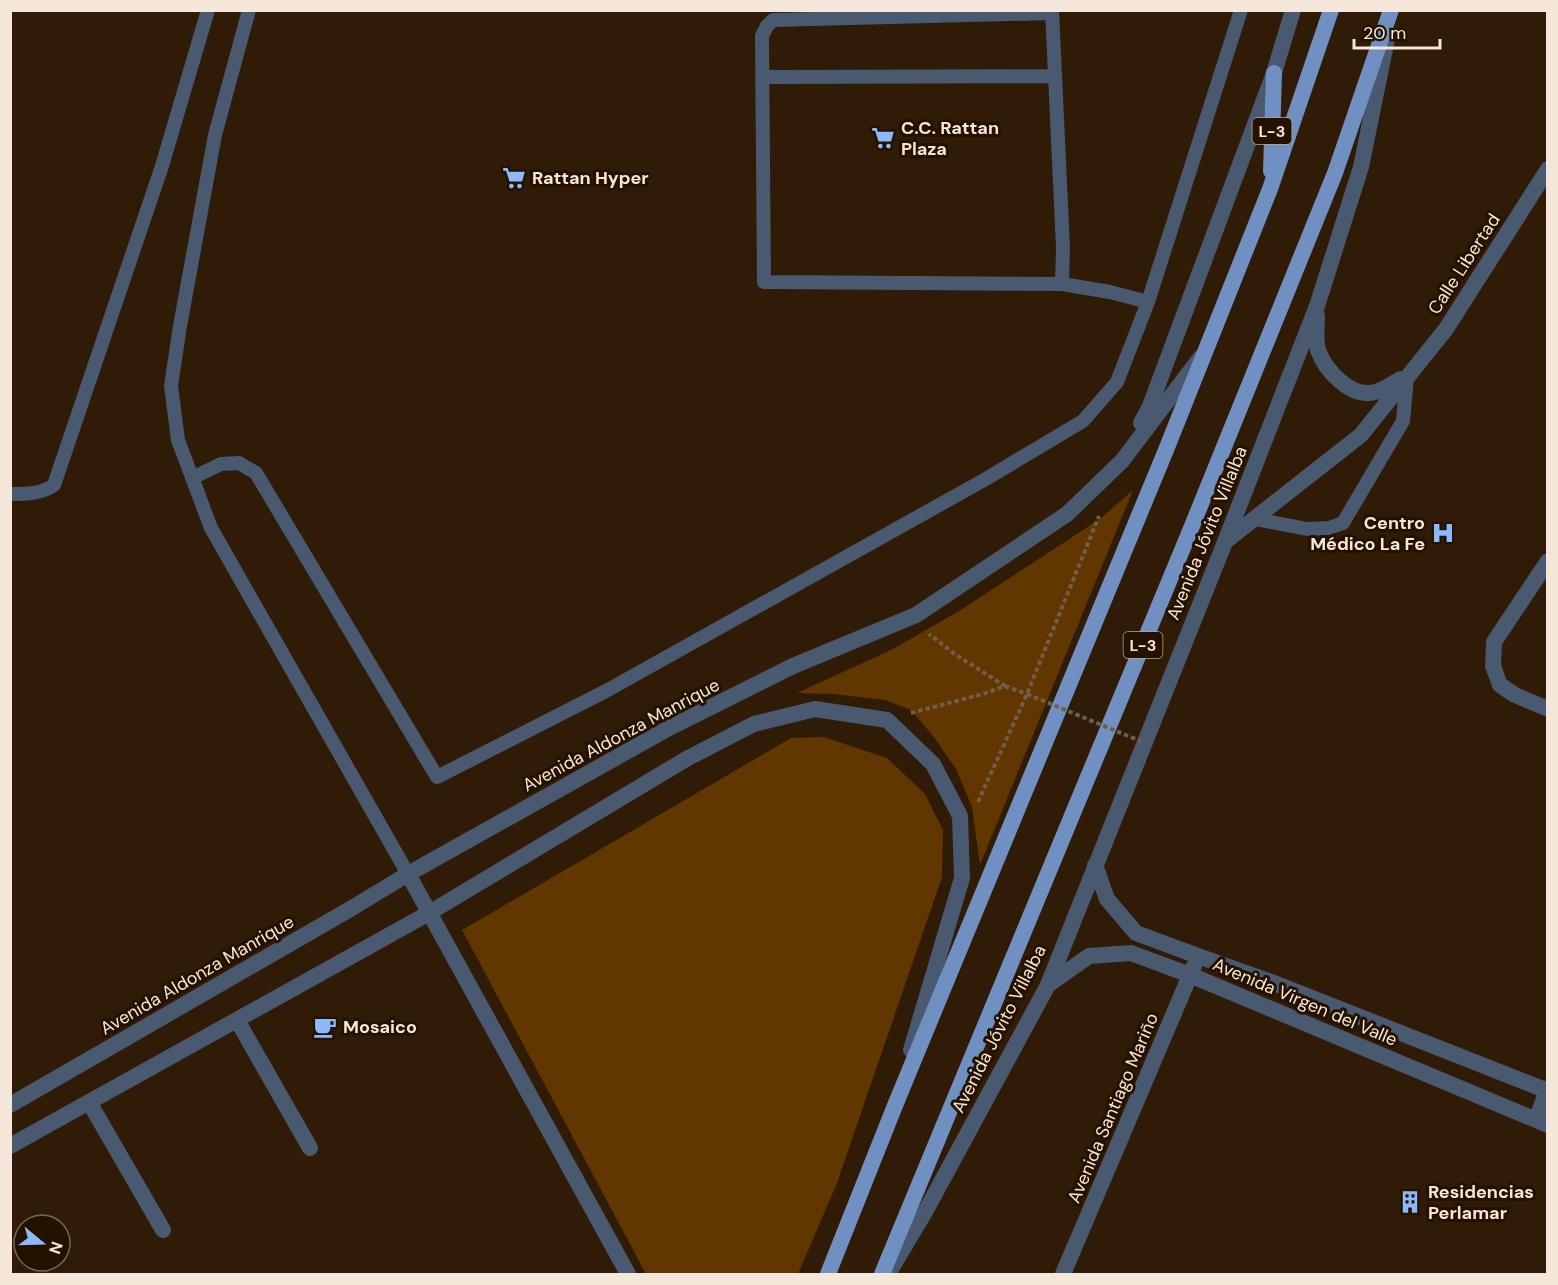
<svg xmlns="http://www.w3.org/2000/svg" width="1558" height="1285" font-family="'DM Sans',sans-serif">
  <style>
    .green { fill: #613601 }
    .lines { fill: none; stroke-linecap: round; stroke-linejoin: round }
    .path { stroke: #705e4c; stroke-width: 4; stroke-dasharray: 4.5 3; stroke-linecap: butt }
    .service { stroke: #485970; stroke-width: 14 }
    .minor { stroke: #485970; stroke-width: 16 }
    .primary { stroke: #6f90c1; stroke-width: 16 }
    .path-bridge { stroke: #705e4c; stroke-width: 4; stroke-dasharray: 4.5 3; stroke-linecap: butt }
    .labels { text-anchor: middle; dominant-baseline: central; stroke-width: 6; stroke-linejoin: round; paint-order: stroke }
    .shield { fill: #251100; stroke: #b6a698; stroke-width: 1.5 }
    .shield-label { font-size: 16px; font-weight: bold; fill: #f4e6d9 }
    .poi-label { font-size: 18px; font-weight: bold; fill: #f4e6d9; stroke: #251100; text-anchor: start }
    .street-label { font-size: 18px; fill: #f4e6d9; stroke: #251100 }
  </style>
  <rect width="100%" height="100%" fill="#2f1b06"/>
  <!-- green -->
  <path class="green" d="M 1133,490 L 980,865 L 972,807 L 956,769 L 933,736 L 911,710 L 885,700 L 833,694 L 797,693 L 893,649 L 959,611 L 1100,519 Z
    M 824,737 L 887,758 L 925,794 L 943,830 L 942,877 L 837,1183 L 798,1274 L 646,1274 L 462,930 L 791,738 Z"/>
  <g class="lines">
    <!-- path -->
    <path class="path" d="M 1005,686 L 1027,694
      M 911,713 L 983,694 L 1005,686 L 956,655 L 929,634
      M 978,802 L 1027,694 L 1099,516"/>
    <!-- service -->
    <path class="service" d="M 249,10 L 215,135 L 180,326 L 171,386 L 178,440 L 211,528 L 408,874
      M 1052,10 L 1063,248 L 1062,284
      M 1052,13 L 773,20 L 767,26 L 762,36 L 764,282 L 1062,284 L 1110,292 L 1148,302
      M 764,77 L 1055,76
      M 192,478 L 221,464 L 239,463 L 256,473 L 437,777 L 606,691 L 984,480 L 1083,421 L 1117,382 L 1148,302 L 1241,10
      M 10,494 C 25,494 42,494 54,485 L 162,166 L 208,10
      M 1255,519 L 1307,529 L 1329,528 L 1343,523 L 1403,421 L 1407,377"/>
    <!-- minor -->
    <path class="minor" d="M 1317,316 C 1317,326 1315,340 1318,350 C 1325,370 1351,399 1375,392 C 1384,390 1393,383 1401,379
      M 1141,423 L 1150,406 L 1274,73 L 1293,10
      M 1226,541 L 1361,435 L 1446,329 L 1548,169
      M 1548,561 L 1494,642 L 1493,666 L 1500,685 L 1515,695 L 1548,709
      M 1095,865 L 1107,899 L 1136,933 L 1198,956 L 1274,983 L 1548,1091
      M 408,874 L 628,1274
      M 1048,985 L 1089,956 L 1131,953 L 1190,975 L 1548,1125
      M 237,1020 L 310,1148
      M 89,1102 L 163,1230
      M 10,1105 L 352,908 L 408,874 L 669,728 L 793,666 L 916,615 L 1067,514 L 1122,461 L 1200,358
      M 1536,1120 L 1548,1088
      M 10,1146 L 429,913 L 688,758 L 754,724 L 815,709 L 887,720 L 933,764 L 960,816 L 962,878 L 911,1050
      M 888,1274 L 925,1212 L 1048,985 L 1225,542 L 1317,306 L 1361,167 L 1387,39
      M 1063,1274 L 1194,966"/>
    <!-- primary -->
    <path class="primary" d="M 1271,171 L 1274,73
      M 828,1274 L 896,1103 L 1166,450 L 1270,189 L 1331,10
      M 882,1274 L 1192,526 L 1335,173 L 1391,10"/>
    <!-- path-bridge -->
    <path class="path-bridge" d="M 1027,694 L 1145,743"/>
  </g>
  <!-- icons -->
  <defs>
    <g id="supermarket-bare" transform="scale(1.8)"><path d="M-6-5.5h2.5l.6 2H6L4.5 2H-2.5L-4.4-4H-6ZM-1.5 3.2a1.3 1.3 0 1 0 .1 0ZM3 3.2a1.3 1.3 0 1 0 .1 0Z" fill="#8cb9fc" stroke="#251100" stroke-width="2.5" paint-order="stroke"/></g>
    <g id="hospital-bare" transform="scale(1.8)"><path d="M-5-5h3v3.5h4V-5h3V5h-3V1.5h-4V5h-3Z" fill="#8cb9fc" stroke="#251100" stroke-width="2.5" paint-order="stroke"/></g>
    <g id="cafe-bare" transform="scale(1.8)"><path d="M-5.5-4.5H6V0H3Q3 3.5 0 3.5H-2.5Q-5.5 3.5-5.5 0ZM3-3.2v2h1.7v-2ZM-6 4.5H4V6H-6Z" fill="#8cb9fc" stroke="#251100" stroke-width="2.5" paint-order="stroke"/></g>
    <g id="building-bare" transform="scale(1.8)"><path d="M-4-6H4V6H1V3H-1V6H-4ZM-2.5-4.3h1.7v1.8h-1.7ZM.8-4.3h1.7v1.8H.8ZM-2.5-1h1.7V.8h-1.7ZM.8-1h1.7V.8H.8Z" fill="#8cb9fc" stroke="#251100" stroke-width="2.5" paint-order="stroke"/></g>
  </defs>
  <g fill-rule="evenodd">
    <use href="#supermarket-bare" x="883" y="138"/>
    <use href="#supermarket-bare" x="514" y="178"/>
    <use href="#hospital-bare" x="1443" y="533"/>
    <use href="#cafe-bare" x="325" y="1027"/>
    <use href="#building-bare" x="1410" y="1202"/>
  </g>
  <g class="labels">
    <!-- shield labels -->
    <g class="shield">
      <rect x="1252.5" y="118" width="39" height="26" rx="4.5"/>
      <rect x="1123.5" y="632" width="39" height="26" rx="4.5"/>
    </g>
    <g class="shield-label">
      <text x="1272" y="131">L-3</text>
      <text x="1143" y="645">L-3</text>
    </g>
    <!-- poi labels -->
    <g class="poi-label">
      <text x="901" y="128">C.C. Rattan<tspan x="901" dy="21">Plaza</tspan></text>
      <text x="532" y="178">Rattan Hyper</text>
      <text x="1425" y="523" text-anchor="end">Centro<tspan x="1425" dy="21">Médico La Fe</tspan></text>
      <text x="343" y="1027">Mosaico</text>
      <text x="1428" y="1192">Residencias<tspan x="1428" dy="21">Perlamar</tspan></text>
    </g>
    <!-- street labels -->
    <g class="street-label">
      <text transform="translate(1464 264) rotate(-57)">Calle Libertad</text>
      <text transform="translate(1207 533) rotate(-68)">Avenida Jóvito Villalba</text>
      <text transform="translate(621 735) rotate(-28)">Avenida Aldonza Manrique</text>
      <text transform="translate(197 975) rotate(-30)">Avenida Aldonza Manrique</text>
      <text transform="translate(1305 1002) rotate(23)">Avenida Virgen del Valle</text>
      <text transform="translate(999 1029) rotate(-63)">Avenida Jóvito Villalba</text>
      <text transform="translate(1113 1108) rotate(-67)">Avenida Santiago Mariño</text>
    </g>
  </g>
  <!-- border -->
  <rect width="1558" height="1285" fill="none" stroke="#f4e6d9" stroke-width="24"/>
  <!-- north arrow -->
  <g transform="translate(42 1243) rotate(109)"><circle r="28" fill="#251100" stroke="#786657" stroke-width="1.5"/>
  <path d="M0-4.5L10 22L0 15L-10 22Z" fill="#8cb9fc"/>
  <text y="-9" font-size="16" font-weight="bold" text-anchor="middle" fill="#f4e6d9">N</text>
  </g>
  <!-- scale -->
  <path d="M1354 39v9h86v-9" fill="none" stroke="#f4e6d9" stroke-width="3"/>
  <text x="1363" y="39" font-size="18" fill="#f4e6d9" stroke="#251100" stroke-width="4.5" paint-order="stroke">20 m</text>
</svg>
